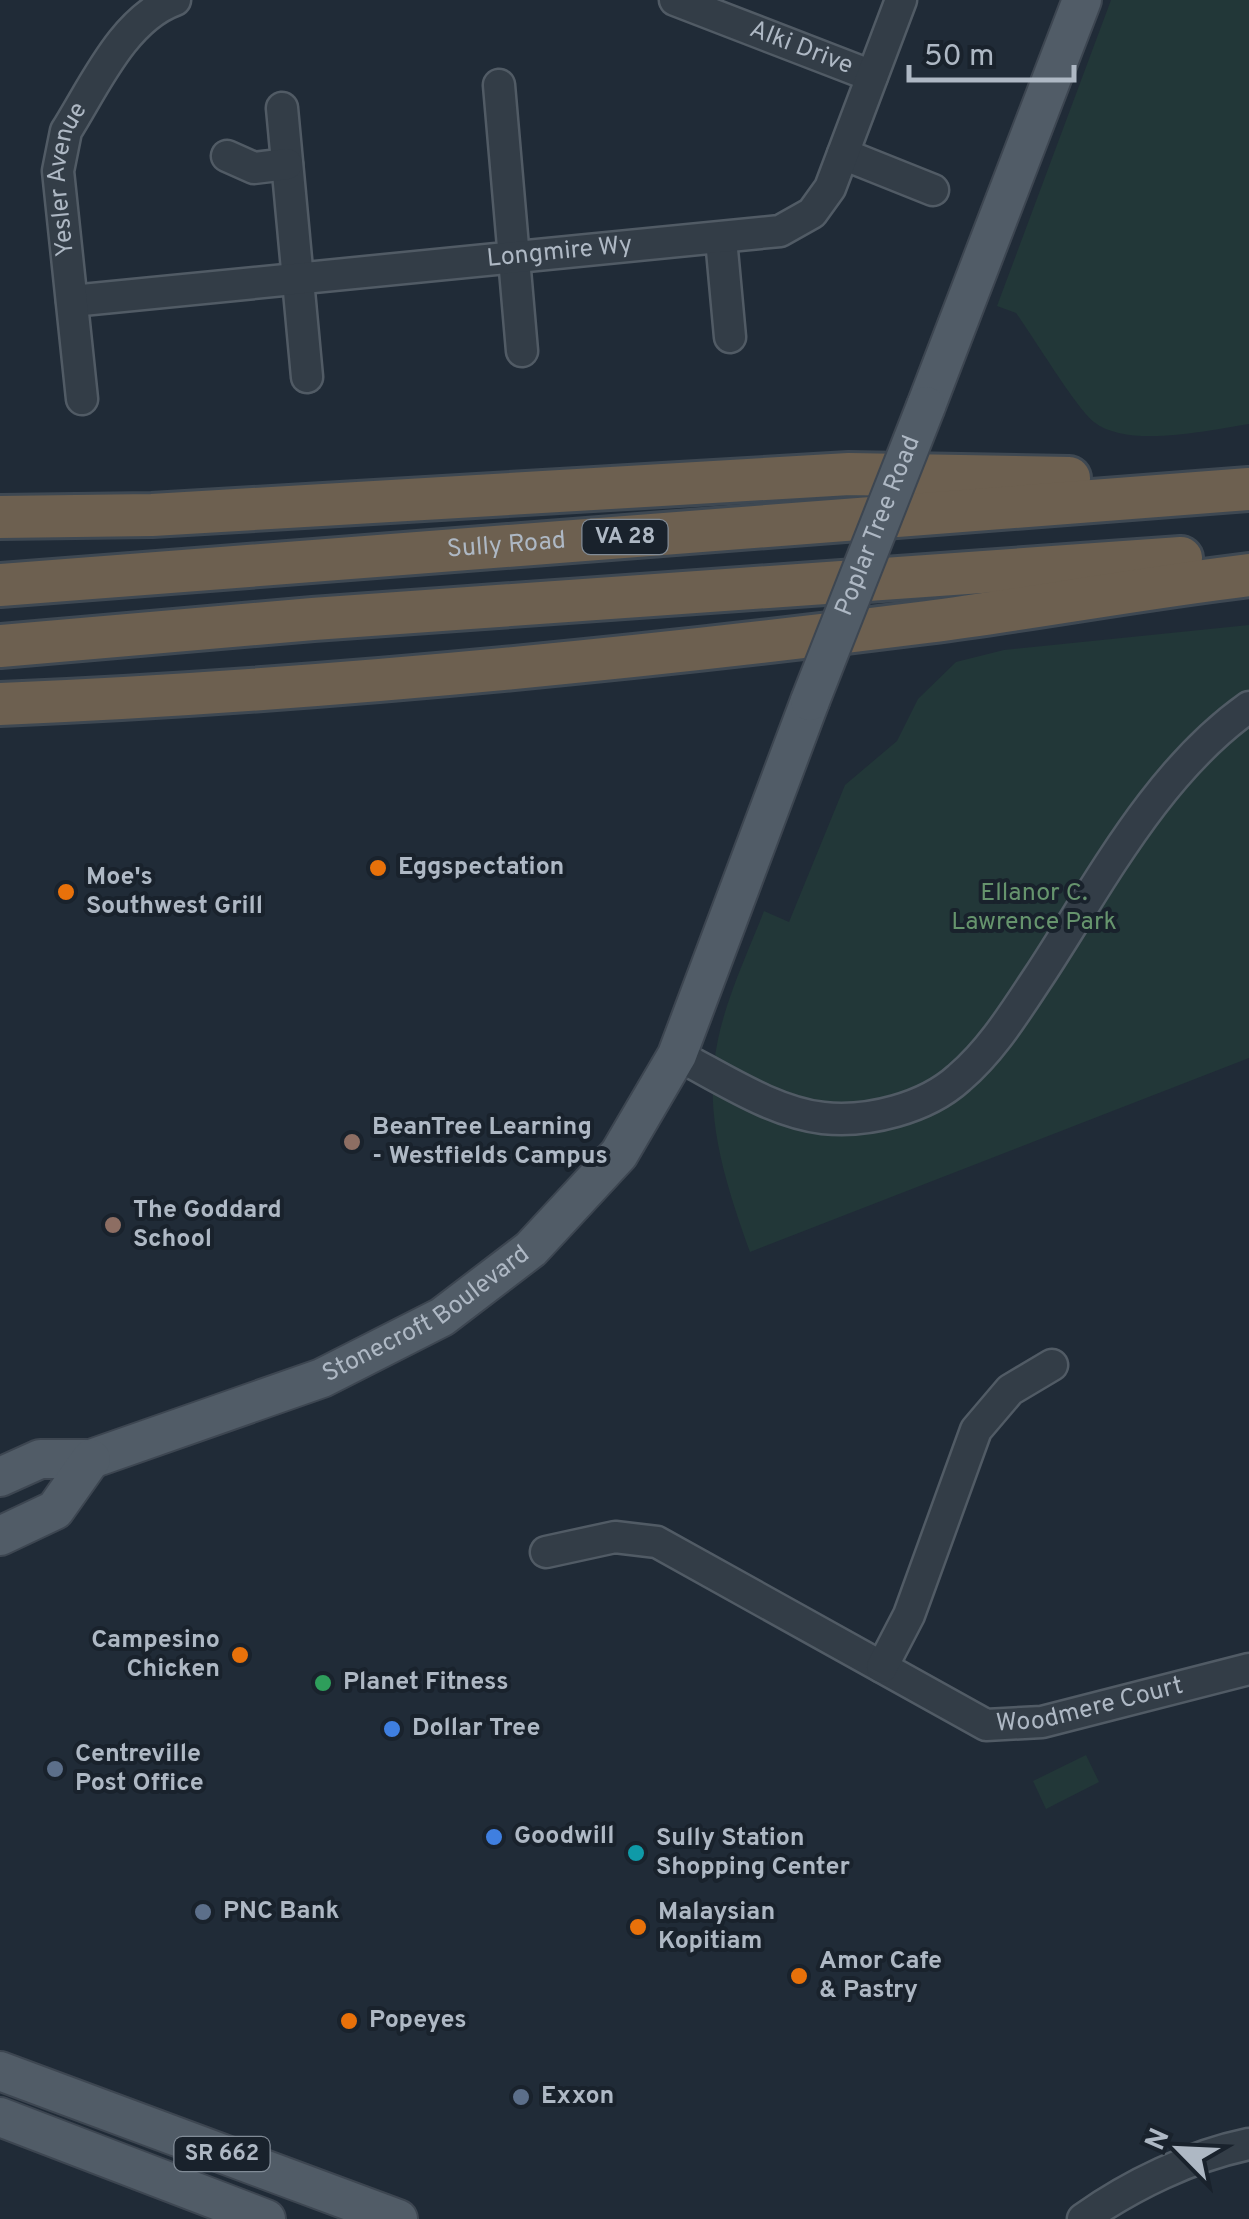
<svg xmlns="http://www.w3.org/2000/svg" width="1249" height="2219" font-family="Overpass,sans-serif">
  <style>
    .green { fill: #223738 }
    .lines { fill: none; stroke-linecap: round; stroke-linejoin: round }
    .minor-casing { stroke: #515b65; stroke-width: 35 }
    .major-casing { stroke: #3d4651; stroke-width: 42 }
    .highway-casing { stroke: #3e4852; stroke-width: 48 }
    .minor { stroke: #333d47; stroke-width: 30 }
    .major { stroke: #515c67; stroke-width: 38 }
    .highway { stroke: #6d6050; stroke-width: 42 }
    .major-bridge-casing { stroke: #3d4651; stroke-width: 42; stroke-linecap: butt }
    .major-bridge { stroke: #515c67; stroke-width: 38 }
    .food-dot { fill: #e8710a; stroke: #19222c; stroke-width: 4 }
    .education-dot { fill: #8d6e63; stroke: #19222c; stroke-width: 4 }
    .leisure-dot { fill: #2e9e5b; stroke: #19222c; stroke-width: 4 }
    .shop-dot { fill: #3f7fe0; stroke: #19222c; stroke-width: 4 }
    .service-dot { fill: #5c6f8a; stroke: #19222c; stroke-width: 4 }
    .culture-dot { fill: #0f9aa8; stroke: #19222c; stroke-width: 4 }
    .labels { text-anchor: middle; dominant-baseline: central; stroke-width: 8; stroke-linejoin: round; paint-order: stroke }
    .shield { fill: #19222c; stroke: #818b96; stroke-width: 2.5 }
    .shield-label { font-size: 22px; font-weight: bold; fill: #aeb8c4 }
    .street-label { font-size: 25px; fill: #aeb8c4; stroke: #19222c }
    .poi-label { font-size: 25px; font-weight: bold; fill: #aeb8c4; stroke: #19222c; text-anchor: start }
    .park-label { font-size: 25px; fill: #66946d; stroke: #19222c }
  </style>
  <rect width="100%" height="100%" fill="#202b37"/>
  <!-- green -->
  <path class="green" d="M 1111,0 L 1249,0 L 1249,424 C 1209,430 1128,449 1094,422 C 1076,408 1033,336 1016,313 L 997,306 Z
    M 1249,625 L 1249,1058 L 750,1252 C 729,1193 707,1129 714,1065 C 719,1012 745,960 764,911 L 789,922 L 845,785 L 897,741 L 918,699 L 956,662 L 1004,650 Z
    M 1086,1755 L 1099,1782 L 1046,1809 L 1033,1781 Z"/>
  <g class="lines">
    <!-- minor casing -->
    <g class="minor-casing">
      <g id="minor">
        <path id="s1" d="M 675,0 L 872,76"/>
        <path d="M 499,85 L 522,351"/>
        <path d="M 282,108 L 307,377"/>
        <path d="M 843,154 L 933,190"/>
        <path d="M 227,156 L 254,168 L 287,164"/>
        <path d="M 721,239 L 730,337"/>
        <path id="s2" d="M 72,301 L 780,231 L 812,213 L 830,188 L 901,0"/>
        <path id="s3" d="M 82,399 L 58,171 L 66,131 C 94,87 123,19 175,0"/>
        <path d="M 677,1055 C 722,1078 772,1112 823,1118 C 868,1123 926,1108 959,1078 C 992,1050 1015,1012 1039,976 C 1100,883 1156,773 1249,707"/>
        <path id="s4" d="M 546,1552 L 615,1537 L 657,1542 L 986,1725 L 1042,1722 L 1249,1669"/>
        <path d="M 882,1667 L 909,1615 L 976,1430 L 1010,1390 L 1052,1365"/>
        <path d="M 1083,2219 C 1131,2185 1191,2156 1249,2144"/>
      </g>
    </g>
    <!-- major casing -->
    <g class="major-casing">
      <g id="major">
        <path d="M 926,406 L 1082,0"/>
        <path id="s5" d="M 0,1477 L 40,1459 L 91,1459 L 322,1378 L 442,1317 L 531,1249 L 619,1154 L 677,1055 L 810,701"/>
        <path d="M 0,1536 L 55,1510 L 91,1459"/>
        <path d="M 0,2071 L 398,2219"/>
        <path d="M 0,2117 L 266,2219"/>
      </g>
    </g>
    <!-- highway casing -->
    <g class="highway-casing">
      <g id="highway">
        <path d="M 0,517 L 152,515 L 849,474 L 1069,478"/>
        <path id="s6" d="M 0,585 L 1249,489"/>
        <path d="M 0,646 L 313,619 L 1181,558"/>
        <path d="M 0,704 C 310,691 619,661 927,622 C 1035,608 1141,588 1249,575"/>
      </g>
    </g>
    <!-- minor -->
    <use href="#minor" class="minor"/>
    <!-- major -->
    <use href="#major" class="major"/>
    <!-- highway -->
    <use href="#highway" class="highway"/>
    <!-- major-bridge casing -->
    <g class="major-bridge-casing">
      <g id="major-bridge">
        <path id="s7" d="M 810,701 L 926,406"/>
      </g>
    </g>
    <!-- major-bridge -->
    <use href="#major-bridge" class="major-bridge"/>
  </g>
  <!-- markers -->
  <g class="food-dot">
    <circle cx="378" cy="868" r="10"/>
    <circle cx="66" cy="892" r="10"/>
    <circle cx="240" cy="1655" r="10"/>
    <circle cx="638" cy="1927" r="10"/>
    <circle cx="799" cy="1976" r="10"/>
    <circle cx="349" cy="2021" r="10"/>
  </g>
  <g class="education-dot">
    <circle cx="352" cy="1142" r="10"/>
    <circle cx="113" cy="1225" r="10"/>
  </g>
  <circle class="leisure-dot" cx="323" cy="1683" r="10"/>
  <g class="shop-dot">
    <circle cx="392" cy="1729" r="10"/>
    <circle cx="494" cy="1837" r="10"/>
  </g>
  <g class="service-dot">
    <circle cx="55" cy="1769" r="10"/>
    <circle cx="203" cy="1912" r="10"/>
    <circle cx="521" cy="2097" r="10"/>
  </g>
  <circle class="culture-dot" cx="636" cy="1853" r="10"/>
  <g class="labels">
    <!-- shield labels -->
    <g class="shield">
      <rect x="582.5" y="520" width="85" height="34" rx="8"/>
      <rect x="174.5" y="2137" width="95" height="34" rx="8"/>
    </g>
    <g class="shield-label">
      <text x="625" y="537">VA 28</text>
      <text x="222" y="2154">SR 662</text>
    </g>
    <!-- street labels -->
    <g class="street-label">
      <text stroke="none"><textPath href="#s1" startOffset="135">Alki Drive</textPath></text>
      <text stroke="none"><textPath href="#s3" startOffset="222">Yesler Avenue</textPath></text>
      <text stroke="none"><textPath href="#s2" startOffset="490">Longmire Wy</textPath></text>
      <text stroke="none"><textPath href="#s7" startOffset="188">Poplar Tree Road</textPath></text>
      <text stroke="none"><textPath href="#s6" startOffset="508">Sully Road</textPath></text>
      <text stroke="none"><textPath href="#s5" startOffset="462">Stonecroft Boulevard</textPath></text>
      <text stroke="none"><textPath href="#s4" startOffset="595">Woodmere Court</textPath></text>
    </g>
    <!-- poi labels -->
    <g class="poi-label">
      <text x="398" y="868">Eggspectation</text>
      <text x="86" y="878">Moe's<tspan x="86" dy="29">Southwest Grill</tspan></text>
      <text x="372" y="1128">BeanTree Learning<tspan x="372" dy="29">- Westfields Campus</tspan></text>
      <text x="133" y="1211">The Goddard<tspan x="133" dy="29">School</tspan></text>
      <text x="220" y="1641" text-anchor="end">Campesino<tspan x="220" dy="29">Chicken</tspan></text>
      <text x="343" y="1683">Planet Fitness</text>
      <text x="412" y="1729">Dollar Tree</text>
      <text x="75" y="1755">Centreville<tspan x="75" dy="29">Post Office</tspan></text>
      <text x="514" y="1837">Goodwill</text>
      <text x="656" y="1839">Sully Station<tspan x="656" dy="29">Shopping Center</tspan></text>
      <text x="223" y="1912">PNC Bank</text>
      <text x="658" y="1913">Malaysian<tspan x="658" dy="29">Kopitiam</tspan></text>
      <text x="819" y="1962">Amor Cafe<tspan x="819" dy="29">&amp; Pastry</tspan></text>
      <text x="369" y="2021">Popeyes</text>
      <text x="541" y="2097">Exxon</text>
    </g>
    <!-- park labels -->
    <g class="park-label">
      <text x="1034" y="894">Ellanor C.<tspan x="1034" dy="29">Lawrence Park</tspan></text>
    </g>
  </g>
  <!-- north arrow -->
  <g transform="translate(1179 2149) rotate(294)" stroke="#19222c" stroke-width="8" paint-order="stroke">
  <path d="M0-8L18 38L0 25L-18 38Z" fill="#aeb8c4"/>
  <text y="-15" font-size="28" font-weight="bold" text-anchor="middle" fill="#aeb8c4">N</text>
  </g>
  <!-- scale -->
  <path d="M909 65v15h165v-15" fill="none" stroke="#aeb8c4" stroke-width="5"/>
  <text x="924" y="65" font-size="30" fill="#aeb8c4" stroke="#19222c" stroke-width="8" paint-order="stroke">50 m</text>
</svg>
